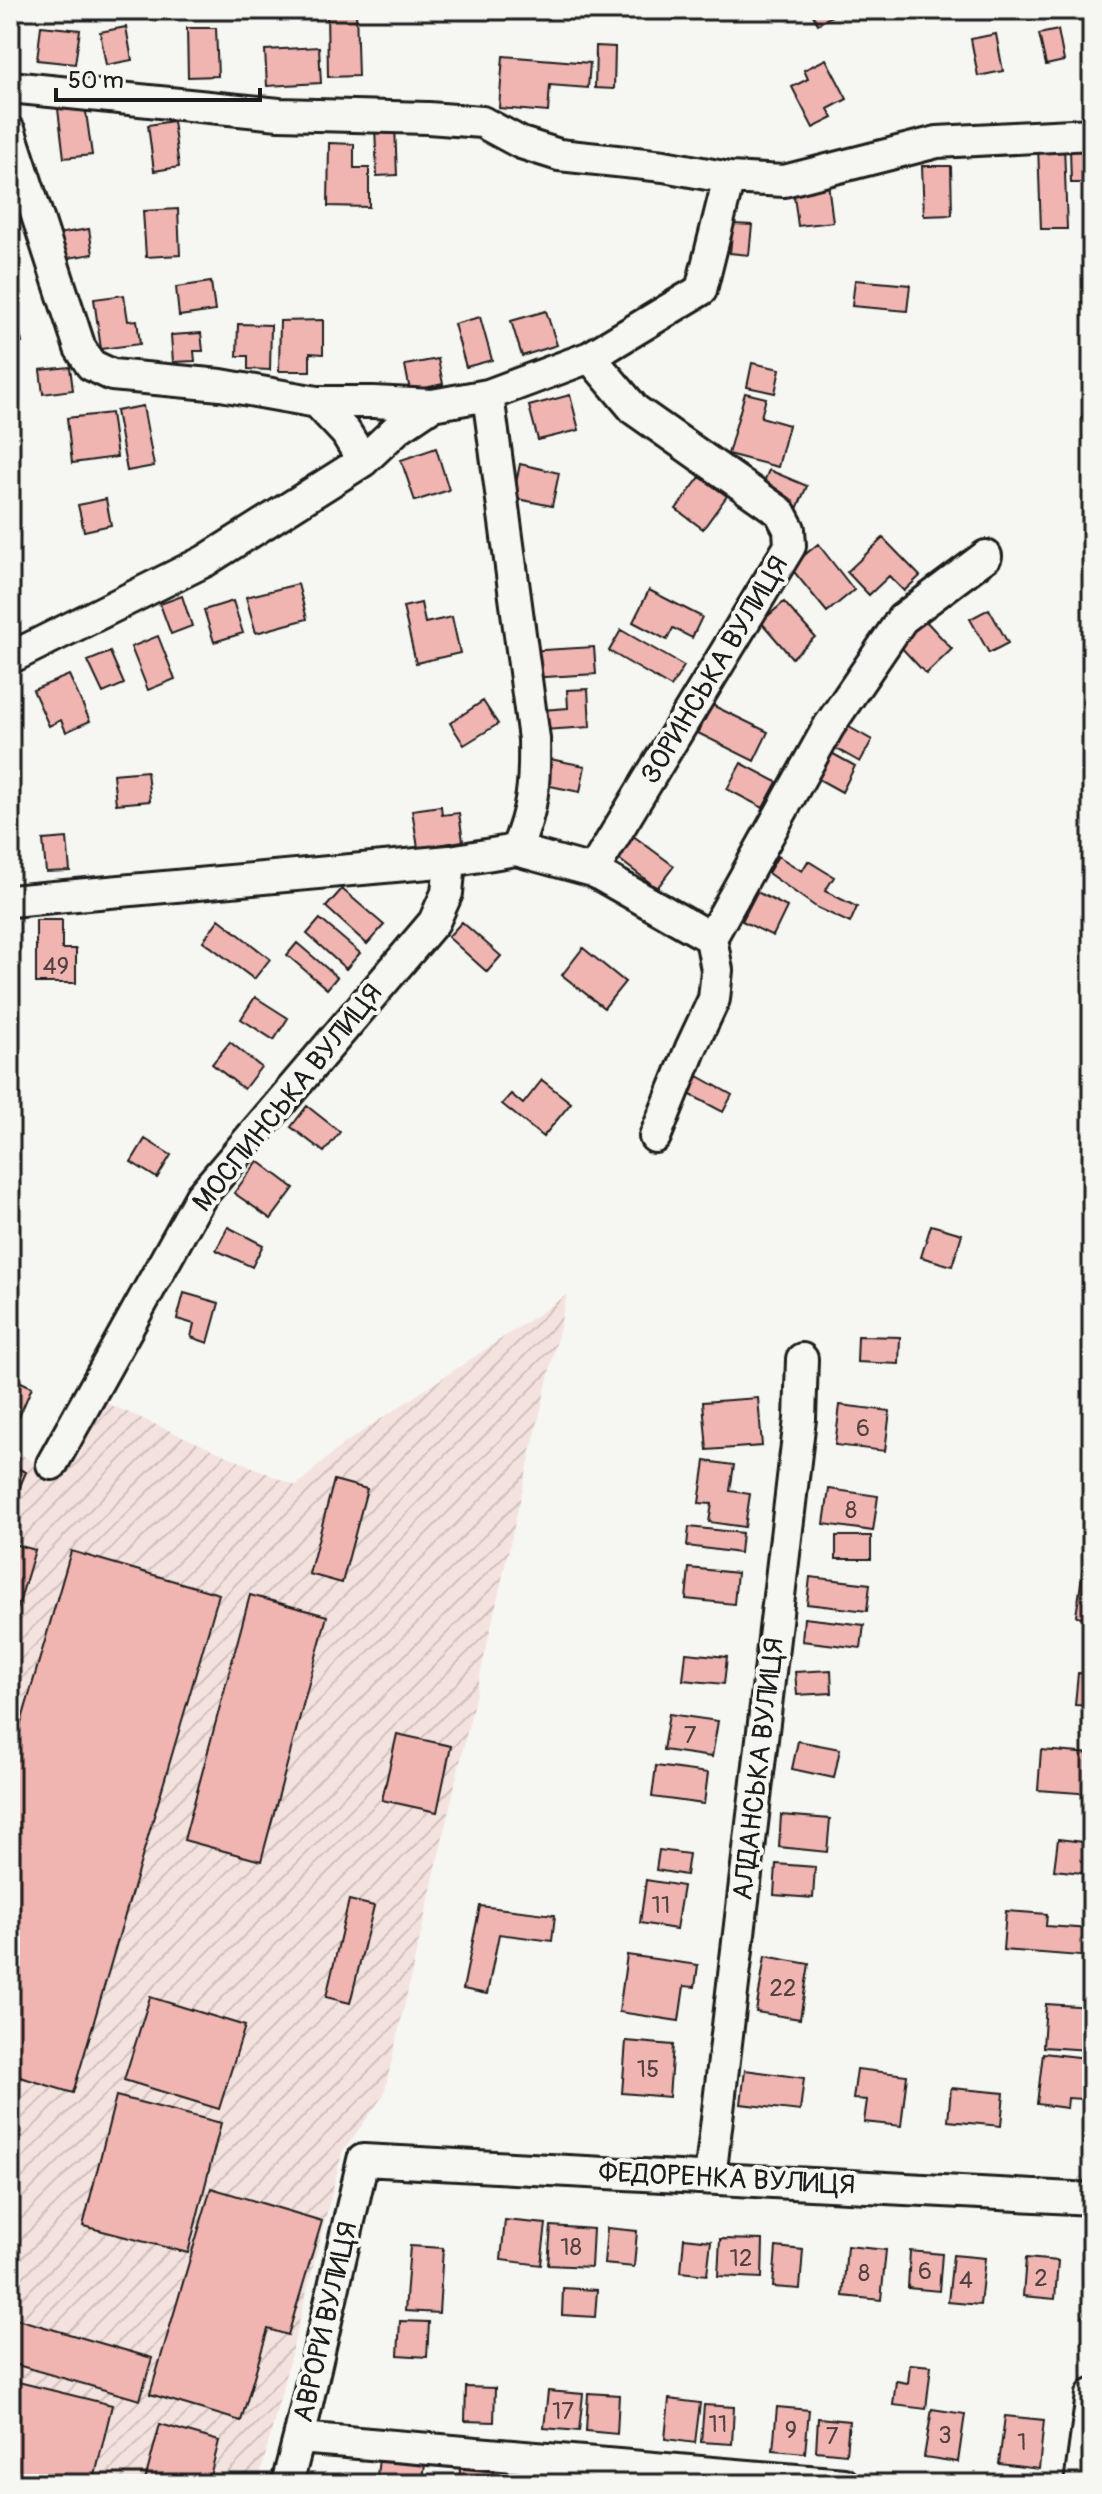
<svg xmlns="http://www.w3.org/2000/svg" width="1102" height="2494" font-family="Pangolin,sans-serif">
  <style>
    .industrial { fill: url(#industrial-furrows) }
    .building { fill: #f0b5b1; stroke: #1c1c1c; stroke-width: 2 }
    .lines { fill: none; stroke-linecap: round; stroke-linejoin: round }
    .minor-casing { stroke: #1c1c1c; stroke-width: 36 }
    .minor { stroke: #f6f6f2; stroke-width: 30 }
    .labels { text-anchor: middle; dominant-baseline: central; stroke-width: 8; stroke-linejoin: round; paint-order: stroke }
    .number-label { font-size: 24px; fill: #514241 }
    .street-label { font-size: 28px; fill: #1c1c1c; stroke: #f6f6f2 }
  </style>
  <defs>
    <pattern id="industrial-furrows" width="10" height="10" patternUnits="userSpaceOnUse" patternTransform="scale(2)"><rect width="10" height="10" fill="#f4e2de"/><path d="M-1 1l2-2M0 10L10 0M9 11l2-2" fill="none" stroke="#d1c1be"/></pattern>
  </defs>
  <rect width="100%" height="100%" fill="#f6f6f2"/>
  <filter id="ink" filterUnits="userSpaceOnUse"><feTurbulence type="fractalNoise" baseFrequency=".0125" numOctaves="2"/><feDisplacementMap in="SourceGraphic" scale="16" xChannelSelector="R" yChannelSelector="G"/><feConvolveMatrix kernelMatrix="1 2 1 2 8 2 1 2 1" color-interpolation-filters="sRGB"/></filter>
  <g filter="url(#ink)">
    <!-- industrial -->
    <path class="industrial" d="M 567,1295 L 384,2094 L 342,2153 L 258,2484 L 10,2484 L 10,1447 L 60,1480 L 104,1402 L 296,1486 L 342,1445 Z"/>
    <!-- building -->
    <path class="building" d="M 327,10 L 356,10 L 358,76 L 328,77 Z
      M 810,10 L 842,10 L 818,24 Z
      M 41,26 L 80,30 L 75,64 L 37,60 Z
      M 126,27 L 132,60 L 106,65 L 100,32 Z
      M 187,28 L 216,28 L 218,76 L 188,77 Z
      M 1058,30 L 1064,61 L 1046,65 L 1039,34 Z
      M 996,34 L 1003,71 L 978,76 L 971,39 Z
      M 596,46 L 615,47 L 614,89 L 595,88 Z
      M 319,47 L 321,83 L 267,86 L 265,50 Z
      M 503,56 L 590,63 L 588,88 L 550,85 L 548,112 L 499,108 Z
      M 826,59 L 847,99 L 828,109 L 833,118 L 813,128 L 792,87 L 808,79 L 804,70 Z
      M 85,105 L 92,155 L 64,158 L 58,109 Z
      M 173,121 L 179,167 L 154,171 L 148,125 Z
      M 395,125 L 397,175 L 377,176 L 375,126 Z
      M 329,143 L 354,144 L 354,168 L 369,168 L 369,207 L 328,206 Z
      M 1064,145 L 1067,229 L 1041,229 L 1038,146 Z
      M 1070,147 L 1092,147 L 1092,183 L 1071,183 Z
      M 922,166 L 951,166 L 952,215 L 924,216 Z
      M 828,183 L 833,222 L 798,226 L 793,188 Z
      M 178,209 L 180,255 L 146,257 L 143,211 Z
      M 733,224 L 752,225 L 749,255 L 730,253 Z
      M 89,229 L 93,254 L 61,259 L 57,234 Z
      M 16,271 L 21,295 L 10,297 L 10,272 Z
      M 855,280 L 910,285 L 907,311 L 852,306 Z
      M 211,282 L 215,311 L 179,316 L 176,287 Z
      M 124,295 L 128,321 L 137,320 L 140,344 L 101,349 L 94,299 Z
      M 14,302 L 22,343 L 10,345 L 10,303 Z
      M 546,311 L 557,345 L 522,356 L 511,321 Z
      M 480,317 L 492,360 L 466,367 L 454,324 Z
      M 323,320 L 323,354 L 310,353 L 310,371 L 279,371 L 280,321 Z
      M 238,324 L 271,325 L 270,370 L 248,369 L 248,356 L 237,356 Z
      M 201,333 L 203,351 L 194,351 L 195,361 L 173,362 L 171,335 Z
      M 438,359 L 443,384 L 410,391 L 405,365 Z
      M 752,363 L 780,369 L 775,393 L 747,387 Z
      M 70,367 L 73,390 L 43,394 L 40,370 Z
      M 745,393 L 766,398 L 761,417 L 789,425 L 778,467 L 728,454 Z
      M 570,395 L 579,430 L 538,440 L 529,406 Z
      M 143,406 L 154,466 L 127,471 L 116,411 Z
      M 111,413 L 117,457 L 72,463 L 67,418 Z
      M 436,448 L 449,490 L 415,501 L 401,460 Z
      M 520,464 L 559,473 L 552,506 L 513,498 Z
      M 769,470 L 807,486 L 797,509 L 759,493 Z
      M 700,477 L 727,496 L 703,529 L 676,509 Z
      M 106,499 L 111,525 L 84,531 L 78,505 Z
      M 883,538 L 920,576 L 904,591 L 889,576 L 869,595 L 847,572 Z
      M 818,544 L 854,590 L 827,612 L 790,567 Z
      M 298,584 L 307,619 L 256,633 L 246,597 Z
      M 649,590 L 702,617 L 692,638 L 673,628 L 667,640 L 633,622 Z
      M 182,596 L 192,626 L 171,634 L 160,604 Z
      M 233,601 L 243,633 L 214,642 L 204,610 Z
      M 784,602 L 815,637 L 792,658 L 761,622 Z
      M 421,603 L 425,623 L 452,617 L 460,653 L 416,663 L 403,607 Z
      M 989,609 L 1008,643 L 989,653 L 970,619 Z
      M 924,619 L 952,649 L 926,674 L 898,644 Z
      M 621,630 L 684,666 L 671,687 L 609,651 Z
      M 158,636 L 175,679 L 148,690 L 131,647 Z
      M 594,647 L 596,674 L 528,678 L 527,651 Z
      M 110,652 L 124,684 L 103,693 L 88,661 Z
      M 69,675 L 90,721 L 66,732 L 61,720 L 49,726 L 33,690 Z
      M 588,689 L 590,727 L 543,730 L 542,710 L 568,708 L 567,690 Z
      M 483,701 L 498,724 L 464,745 L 450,723 Z
      M 712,705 L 768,732 L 754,761 L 698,733 Z
      M 840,722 L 872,740 L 860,762 L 828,744 Z
      M 826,750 L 855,766 L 842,792 L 813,776 Z
      M 550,759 L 585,766 L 580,792 L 545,785 Z
      M 741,763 L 777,782 L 763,808 L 727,789 Z
      M 147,771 L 150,801 L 116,804 L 113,774 Z
      M 441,806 L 442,815 L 459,813 L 463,841 L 418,848 L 412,810 Z
      M 632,835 L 674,866 L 657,888 L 616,857 Z
      M 67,838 L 70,871 L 46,872 L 43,840 Z
      M 778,856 L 802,871 L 808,861 L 834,877 L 825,891 L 857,907 L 850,923 L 816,907 L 768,873 Z
      M 342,889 L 384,925 L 367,944 L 326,907 Z
      M 757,892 L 787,907 L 773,936 L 742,921 Z
      M 219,919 L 270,959 L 254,979 L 203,941 Z
      M 320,919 L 360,953 L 346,969 L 307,934 Z
      M 36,920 L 62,920 L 62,949 L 76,949 L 76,983 L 36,983 Z
      M 462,922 L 501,956 L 487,972 L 448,937 Z
      M 297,943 L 337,977 L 327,989 L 287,955 Z
      M 583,948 L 625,982 L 604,1008 L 562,975 Z
      M 255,997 L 288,1018 L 274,1040 L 241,1019 Z
      M 230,1042 L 261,1067 L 244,1089 L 212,1064 Z
      M 698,1076 L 732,1095 L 723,1112 L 689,1094 Z
      M 542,1080 L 571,1103 L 543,1137 L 502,1104 L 511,1094 L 523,1104 Z
      M 307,1106 L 340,1132 L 324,1152 L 291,1127 Z
      M 145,1139 L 171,1155 L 157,1178 L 131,1162 Z
      M 258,1161 L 294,1188 L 271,1219 L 234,1193 Z
      M 931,1225 L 962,1234 L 952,1266 L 921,1257 Z
      M 228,1227 L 263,1245 L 252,1267 L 216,1250 Z
      M 184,1293 L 219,1303 L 208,1343 L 191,1337 L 194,1324 L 177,1319 Z
      M 858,1336 L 900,1337 L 899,1364 L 857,1362 Z
      M 10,1377 L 32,1387 L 19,1417 L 10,1414 Z
      M 758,1398 L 762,1446 L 707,1450 L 703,1402 Z
      M 840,1405 L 890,1411 L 885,1451 L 835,1445 Z
      M 705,1461 L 734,1465 L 730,1491 L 750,1494 L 745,1527 L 709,1522 L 712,1504 L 699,1503 Z
      M 10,1465 L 26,1472 L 10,1510 Z
      M 334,1480 L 367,1489 L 342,1583 L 309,1574 Z
      M 829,1489 L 878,1496 L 873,1531 L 824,1524 Z
      M 689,1527 L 742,1533 L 740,1553 L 687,1546 Z
      M 836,1536 L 871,1536 L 871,1559 L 836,1559 Z
      M 10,1543 L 35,1550 L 10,1633 Z
      M 71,1551 L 219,1594 L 73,2093 L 10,2074 L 10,1761 Z
      M 689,1568 L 737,1573 L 734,1604 L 686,1599 Z
      M 1083,1569 L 1092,1570 L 1092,1619 L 1076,1616 Z
      M 810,1577 L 870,1584 L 867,1611 L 807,1604 Z
      M 250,1595 L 327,1616 L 261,1861 L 184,1840 Z
      M 804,1618 L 864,1625 L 861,1648 L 802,1641 Z
      M 686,1653 L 727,1657 L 724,1684 L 683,1680 Z
      M 831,1670 L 832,1693 L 797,1695 L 795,1672 Z
      M 1078,1673 L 1092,1674 L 1092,1706 L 1075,1705 Z
      M 669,1714 L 718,1721 L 712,1757 L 663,1750 Z
      M 397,1734 L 451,1746 L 437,1812 L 382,1800 Z
      M 798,1741 L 840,1749 L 834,1778 L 792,1769 Z
      M 1041,1750 L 1092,1754 L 1092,1794 L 1038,1790 Z
      M 656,1766 L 708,1773 L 704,1804 L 652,1797 Z
      M 781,1815 L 830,1819 L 827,1852 L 779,1847 Z
      M 1058,1839 L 1092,1843 L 1092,1874 L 1054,1870 Z
      M 659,1850 L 689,1854 L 686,1875 L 656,1870 Z
      M 776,1864 L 815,1867 L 813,1898 L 774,1895 Z
      M 646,1880 L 683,1886 L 676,1929 L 640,1923 Z
      M 349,1900 L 374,1906 L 350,2003 L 326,1997 Z
      M 480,1906 L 555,1915 L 552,1941 L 499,1934 L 487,1994 L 463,1989 Z
      M 1006,1911 L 1047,1914 L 1046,1926 L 1092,1929 L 1092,1957 L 1003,1950 Z
      M 627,1955 L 698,1965 L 695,1987 L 684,1986 L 679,2021 L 619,2012 Z
      M 765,1956 L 809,1964 L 800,2019 L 756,2012 Z
      M 150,1997 L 245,2026 L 219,2109 L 124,2080 Z
      M 1046,2004 L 1092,2007 L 1090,2050 L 1043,2047 Z
      M 626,2041 L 673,2045 L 669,2097 L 622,2093 Z
      M 1043,2053 L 1087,2058 L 1082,2099 L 1068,2098 L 1067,2108 L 1037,2104 Z
      M 857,2069 L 907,2075 L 901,2126 L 864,2122 L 867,2100 L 853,2099 Z
      M 745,2070 L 804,2078 L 800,2111 L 741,2104 Z
      M 951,2088 L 1004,2093 L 1001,2126 L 948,2121 Z
      M 116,2096 L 221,2123 L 188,2253 L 83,2226 Z
      M 211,2188 L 322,2221 L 288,2335 L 268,2329 L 241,2421 L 150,2394 Z
      M 505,2220 L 546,2224 L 541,2265 L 501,2260 Z
      M 551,2226 L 593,2229 L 591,2267 L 548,2265 Z
      M 607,2228 L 637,2231 L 634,2267 L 604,2264 Z
      M 684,2238 L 711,2241 L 707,2275 L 681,2272 Z
      M 720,2239 L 763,2240 L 762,2278 L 718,2276 Z
      M 410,2246 L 443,2248 L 439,2313 L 405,2311 Z
      M 847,2246 L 886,2250 L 881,2300 L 843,2296 Z
      M 776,2247 L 803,2250 L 800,2289 L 773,2287 Z
      M 910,2251 L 942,2254 L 939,2291 L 908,2288 Z
      M 953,2255 L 985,2258 L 980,2305 L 948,2302 Z
      M 1026,2258 L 1058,2261 L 1055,2299 L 1023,2296 Z
      M 563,2288 L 597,2290 L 595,2317 L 562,2315 Z
      M 10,2317 L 152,2358 L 140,2400 L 10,2363 Z
      M 400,2321 L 429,2322 L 427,2357 L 398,2355 Z
      M 910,2364 L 931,2366 L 926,2409 L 893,2405 L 896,2381 L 908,2383 Z
      M 10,2380 L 112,2405 L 93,2484 L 10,2484 Z
      M 466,2387 L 495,2388 L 494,2422 L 465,2421 Z
      M 548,2391 L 583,2394 L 579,2431 L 544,2428 Z
      M 588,2393 L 619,2395 L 617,2434 L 586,2431 Z
      M 669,2399 L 700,2403 L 695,2443 L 665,2439 Z
      M 704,2405 L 734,2407 L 732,2444 L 701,2442 Z
      M 777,2407 L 809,2410 L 805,2453 L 773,2450 Z
      M 932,2409 L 965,2414 L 958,2462 L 924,2457 Z
      M 1005,2416 L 1044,2420 L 1039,2469 L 999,2464 Z
      M 818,2418 L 849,2421 L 846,2454 L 816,2451 Z
      M 160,2424 L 219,2441 L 208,2484 L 144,2484 Z
      M 379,2459 L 425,2465 L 422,2484 L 376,2484 Z
      M 460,2468 L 493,2471 L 492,2484 L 459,2484 Z
      M 535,2474 L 574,2477 L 573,2484 L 535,2484 Z
      M 582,2480 L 613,2481 L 613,2484 L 581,2484 Z"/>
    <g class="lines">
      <!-- minor casing -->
      <g class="minor-casing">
        <path id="minor" d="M 10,87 L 279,114 L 428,118 L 482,122 L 521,143 L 559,155 L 664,166 L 729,178 L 784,181 L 937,142 L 1092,134
          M 10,132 L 80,348 L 91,365 L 112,375 L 221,385 L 317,402 L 373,402 L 432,405
          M 590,357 L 635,410 L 780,512 L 789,529 L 790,546 L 593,871
          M 488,395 L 534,739 C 535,783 533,809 516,850
          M 317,402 L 346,433 L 363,461
          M 10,658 L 205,561 L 363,461 L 398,428 L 432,405 L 488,395 L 590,357 L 701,290 L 729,178
          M 10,901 L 450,861 L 516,850 L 593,871 L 711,938
          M 711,938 L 829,726 L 902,619 L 986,556
          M 655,1137 L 691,1048 L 714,999 L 717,970 L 711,938
          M 52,1464 L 201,1196 L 434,922 L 447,893 L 450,861
          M 710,2178 L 800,1419 L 802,1359
          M 299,2438 L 844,2484
          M 287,2484 L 299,2438 L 363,2160 L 1092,2199
          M 1080,2484 L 1092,2395"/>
      </g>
      <!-- minor -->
      <use href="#minor" class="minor"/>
    </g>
  </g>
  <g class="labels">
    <!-- number labels -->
    <g class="number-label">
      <text x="56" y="966">49</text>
      <text x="863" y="1428">6</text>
      <text x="851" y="1510">8</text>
      <text x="690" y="1735">7</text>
      <text x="661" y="1905">11</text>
      <text x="783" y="1988">22</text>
      <text x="648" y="2069">15</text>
      <text x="571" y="2247">18</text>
      <text x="741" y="2258">12</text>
      <text x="925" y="2271">6</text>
      <text x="864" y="2273">8</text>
      <text x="1041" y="2278">2</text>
      <text x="966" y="2280">4</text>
      <text x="563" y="2411">17</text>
      <text x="718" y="2424">11</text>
      <text x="791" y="2430">9</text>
      <text x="945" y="2435">3</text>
      <text x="832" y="2436">7</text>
      <text x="1022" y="2442">1</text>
    </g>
    <!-- street labels -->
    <g class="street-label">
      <text transform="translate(715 670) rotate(-59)">ЗОРИНСЬКА ВУЛИЦЯ</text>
      <text transform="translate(288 1098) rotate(-51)">МОСПИНСЬКА ВУЛИЦЯ</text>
      <text transform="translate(759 1769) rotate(-83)">АЛДАНСЬКА ВУЛИЦЯ</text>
      <text transform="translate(727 2179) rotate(3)">ФЕДОРЕНКА ВУЛИЦЯ</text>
      <text transform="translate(326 2322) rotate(-77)">АВРОРИ ВУЛИЦЯ</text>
    </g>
  </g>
  <!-- margin -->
  <rect width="1102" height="2494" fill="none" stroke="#f6f6f2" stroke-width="40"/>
  <rect x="20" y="20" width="1062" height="2454" fill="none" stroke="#1c1c1c" stroke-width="3" filter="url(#ink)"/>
  <!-- scale -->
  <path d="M56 88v12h204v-12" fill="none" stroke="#1c1c1c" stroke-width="4"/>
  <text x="68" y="88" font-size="24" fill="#1c1c1c" stroke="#f6f6f2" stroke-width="6" paint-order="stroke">50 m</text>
</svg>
